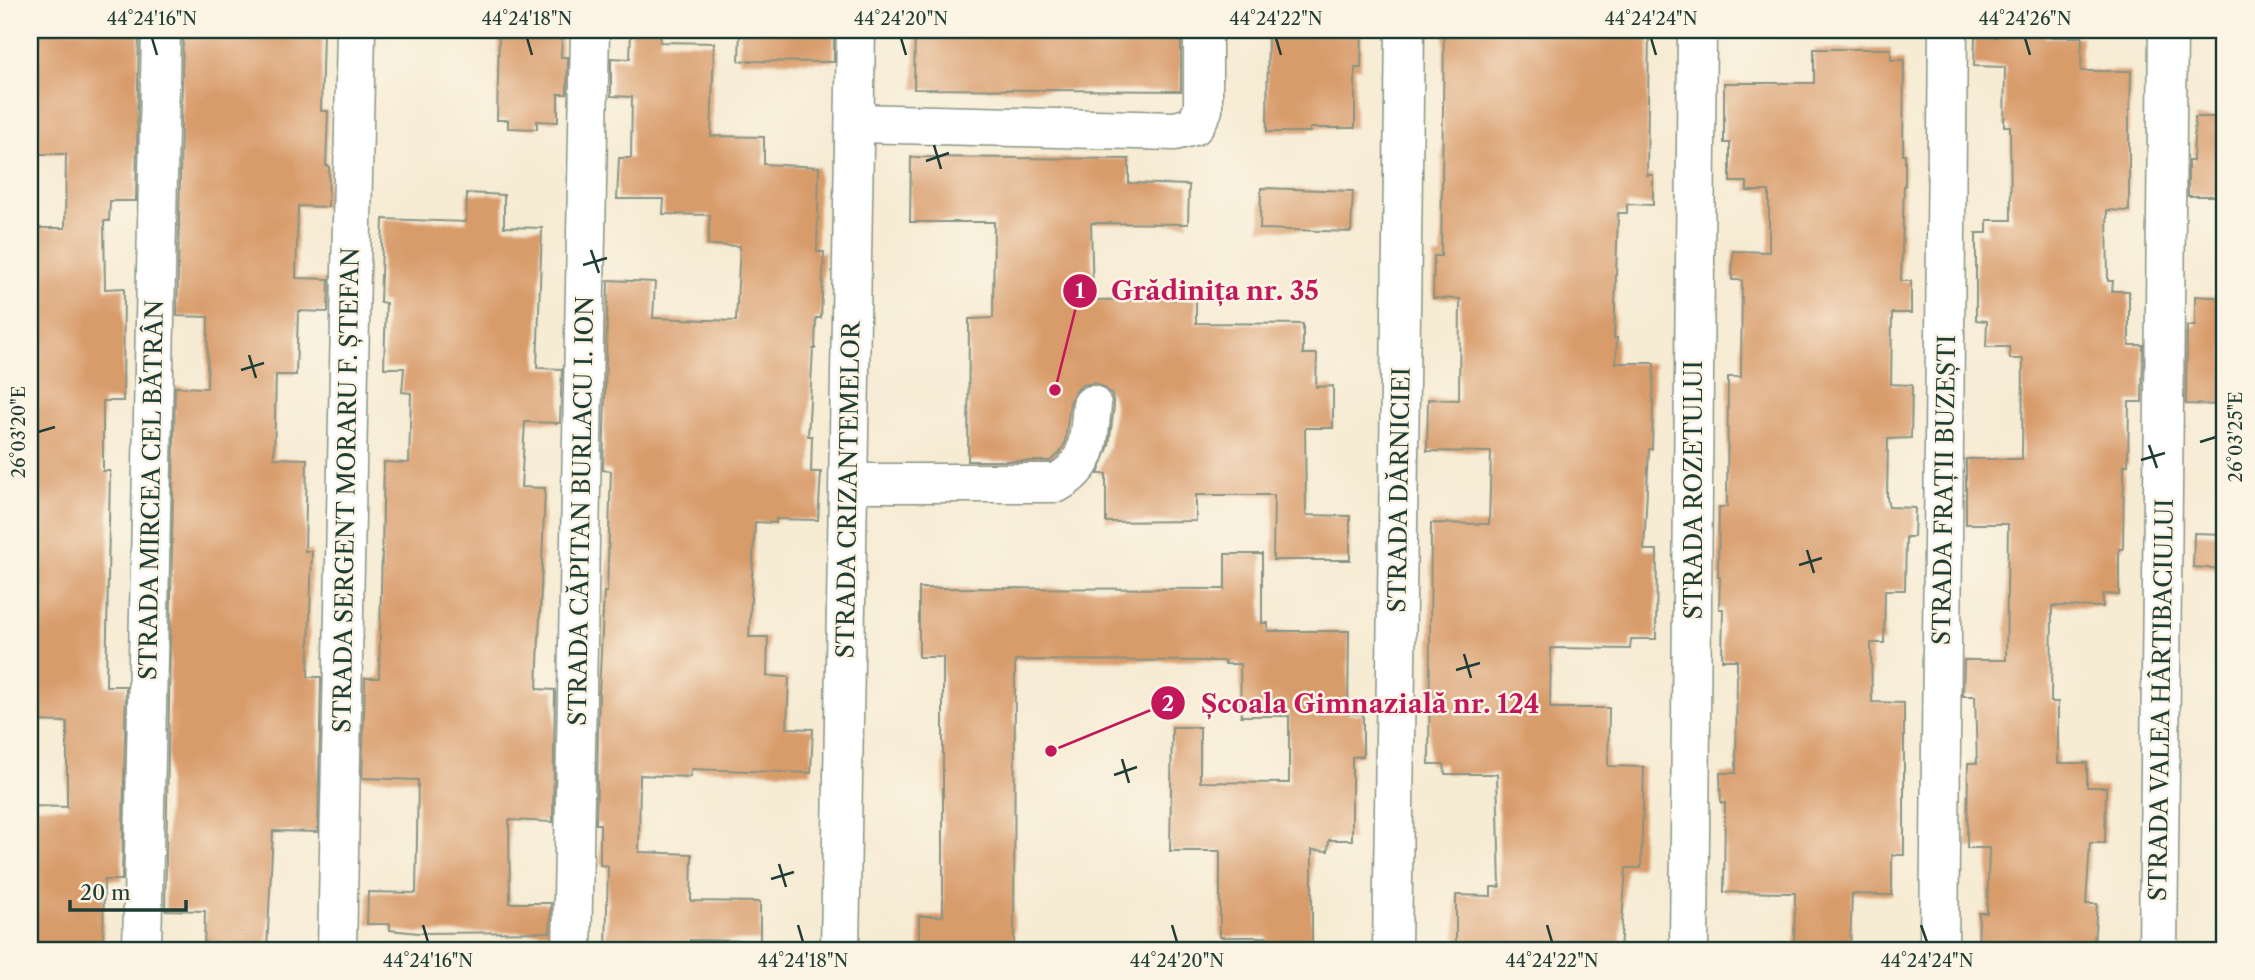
<svg xmlns="http://www.w3.org/2000/svg" width="2255" height="980" font-family="'Libre Caslon Text',serif">
  <style>
    .building { fill: #d89b6b }
    .lines { fill: none; stroke-linecap: round; stroke-linejoin: round }
    .minor-casing { stroke: #8a9484; stroke-width: 41 }
    .minor { stroke: #fff; stroke-width: 38 }
    .ticks { fill: none; stroke: #1f3d34; stroke-width: 2.5 }
    .labels { text-anchor: middle; dominant-baseline: central; stroke-width: 5; stroke-linejoin: round; paint-order: stroke }
    .street-label { font-size: 24px; fill: #1f3d34; stroke: #fcf5e5 }
    .leader { fill: none; stroke: #c2185b; stroke-width: 2.5 }
    .callout-dot { fill: #c2185b; stroke: #fcf5e5; stroke-width: 2.5 }
    .mark-label { font-size: 21px; text-anchor: middle; font-weight: bold; fill: #fff }
    .callout-label { font-size: 26px; text-anchor: middle; font-weight: bold; fill: #c2185b; stroke: #fcf5e5; stroke-width: 5; stroke-linejoin: round; paint-order: stroke }
    .neatline { fill: none; stroke: #1f3d34; stroke-width: 2.5 }
    .ticks-label { font-size: 18px; text-anchor: middle; fill: #1f3d34 }
  </style>
  <rect width="100%" height="100%" fill="#fcf5e5"/>
  <filter id="ink" filterUnits="userSpaceOnUse"><feTurbulence type="fractalNoise" baseFrequency=".0143" numOctaves="2"/><feDisplacementMap in="SourceGraphic" scale="14" xChannelSelector="R" yChannelSelector="G"/><feConvolveMatrix kernelMatrix="1 2 1 2 8 2 1 2 1" color-interpolation-filters="sRGB"/></filter>
  <filter id="wash" filterUnits="userSpaceOnUse"><feTurbulence type="fractalNoise" baseFrequency=".00686" numOctaves="4" result="noise"/><feDisplacementMap in="SourceGraphic" scale="28" xChannelSelector="R" yChannelSelector="G"/><feGaussianBlur stdDeviation="1.57" result="paint"/><feColorMatrix in="noise" values="0 0 0 0 0 0 0 0 0 0 0 0 0 0 0 0 0 1.4 0 .05"/><feComposite in="paint" operator="in"/></filter>
  <g filter="url(#wash)">
    <rect width="100%" height="100%" fill="#f6ebd3"/>
    <g id="blocks">
      <!-- building -->
      <path class="building" d="M 30,30 L 139,30 L 136,201 L 110,201 L 109,221 L 104,221 L 105,289 L 124,288 L 123,401 L 103,401 L 103,471 L 110,471 L 106,686 L 126,686 L 122,880 L 104,880 L 103,950 L 30,950 L 30,806 L 67,807 L 67,722 L 30,721 L 30,228 L 65,228 L 66,154 L 35,154 L 36,125 L 30,124 Z
        M 218,30 L 323,31 L 321,111 L 328,111 L 326,166 L 329,166 L 328,207 L 298,206 L 296,278 L 329,279 L 328,312 L 298,311 L 296,375 L 276,375 L 274,458 L 307,459 L 305,551 L 312,551 L 308,677 L 321,677 L 318,832 L 273,831 L 267,950 L 204,950 L 205,911 L 165,910 L 175,387 L 207,388 L 208,317 L 177,316 L 183,31 L 218,31 Z
        M 631,30 L 661,30 L 660,42 L 714,43 L 711,136 L 764,137 L 764,164 L 819,167 L 817,252 L 824,252 L 821,318 L 816,318 L 815,349 L 813,349 L 808,436 L 812,436 L 811,472 L 821,472 L 818,520 L 776,519 L 776,523 L 755,522 L 749,637 L 768,637 L 767,676 L 789,677 L 787,728 L 813,729 L 811,773 L 691,769 L 690,777 L 640,775 L 639,852 L 692,854 L 691,901 L 760,902 L 760,941 L 690,940 L 689,950 L 606,950 L 608,866 L 600,865 L 600,824 L 596,824 L 599,692 L 604,592 L 607,592 L 611,471 L 603,470 L 608,280 L 655,282 L 653,318 L 736,321 L 740,246 L 708,245 L 710,215 L 663,214 L 664,199 L 617,199 L 619,158 L 631,158 L 632,97 L 611,96 L 611,58 L 630,59 Z
        M 740,30 L 834,30 L 834,62 L 739,61 Z
        M 915,30 L 1181,30 L 1181,91 L 914,89 Z
        M 1268,30 L 1362,30 L 1361,68 L 1355,68 L 1355,128 L 1310,128 L 1310,132 L 1267,132 Z
        M 1444,30 L 1649,30 L 1647,175 L 1653,175 L 1653,205 L 1627,204 L 1627,213 L 1618,213 L 1614,338 L 1617,338 L 1616,363 L 1654,363 L 1652,449 L 1649,449 L 1644,550 L 1657,550 L 1656,639 L 1631,639 L 1630,649 L 1551,648 L 1550,708 L 1609,708 L 1608,766 L 1644,767 L 1641,868 L 1626,868 L 1620,950 L 1456,948 L 1456,895 L 1491,896 L 1491,887 L 1500,887 L 1497,774 L 1445,774 L 1444,764 L 1429,764 L 1431,523 L 1489,524 L 1491,452 L 1427,451 L 1428,399 L 1459,400 L 1460,299 L 1433,298 L 1434,256 L 1441,256 Z
        M 1996,30 L 2045,30 L 2045,37 L 2082,37 L 2081,71 L 2131,71 L 2130,109 L 2129,109 L 2129,211 L 2107,210 L 2108,281 L 2113,281 L 2112,291 L 2129,291 L 2129,345 L 2143,345 L 2142,402 L 2129,402 L 2128,465 L 2124,465 L 2123,549 L 2119,549 L 2119,595 L 2103,594 L 2103,607 L 2052,606 L 2051,702 L 2058,702 L 2058,763 L 2087,763 L 2087,787 L 2106,787 L 2105,843 L 2090,843 L 2086,904 L 2097,904 L 2094,944 L 2089,944 L 2089,950 L 1978,950 L 1979,913 L 1987,913 L 1989,848 L 1967,848 L 1968,763 L 1977,763 L 1975,696 L 1963,696 L 1964,660 L 2006,660 L 2008,524 L 1966,524 L 1966,459 L 2022,459 L 2023,359 L 2010,359 L 2009,347 L 1986,347 L 1987,321 L 1976,320 L 1976,233 L 1987,233 L 1987,220 L 2011,220 L 2010,126 L 2004,126 L 2005,67 L 1974,66 L 1975,37 L 1996,37 Z
        M 499,33 L 562,35 L 561,57 L 568,57 L 567,94 L 558,94 L 558,122 L 537,121 L 537,129 L 508,128 L 508,120 L 497,120 Z
        M 1814,49 L 1891,49 L 1891,60 L 1904,60 L 1903,154 L 1905,154 L 1905,185 L 1904,185 L 1901,281 L 1911,281 L 1911,313 L 1892,313 L 1891,384 L 1912,385 L 1911,438 L 1888,439 L 1887,498 L 1889,507 L 1915,508 L 1914,537 L 1906,537 L 1905,590 L 1885,590 L 1884,643 L 1871,643 L 1872,702 L 1904,703 L 1904,855 L 1892,855 L 1892,895 L 1852,894 L 1850,948 L 1794,948 L 1795,893 L 1724,892 L 1725,803 L 1721,803 L 1720,773 L 1736,773 L 1737,660 L 1722,660 L 1723,609 L 1719,609 L 1720,577 L 1718,577 L 1719,507 L 1727,507 L 1728,377 L 1741,377 L 1742,280 L 1732,280 L 1733,251 L 1769,252 L 1769,191 L 1747,191 L 1747,182 L 1730,182 L 1730,143 L 1724,143 L 1724,83 L 1814,83 Z
        M 2195,117 L 2225,117 L 2225,196 L 2188,196 L 2188,161 L 2193,161 Z
        M 911,157 L 1129,159 L 1129,183 L 1189,185 L 1188,224 L 1091,223 L 1093,300 L 1196,299 L 1196,323 L 1303,324 L 1303,354 L 1317,354 L 1316,387 L 1333,386 L 1333,428 L 1305,428 L 1306,515 L 1350,516 L 1350,560 L 1273,560 L 1274,495 L 1196,495 L 1196,521 L 1106,522 L 1106,474 L 1098,474 L 1109,445 L 1114,406 L 1112,395 L 1105,388 L 1095,383 L 1082,385 L 1074,393 L 1070,403 L 1065,443 L 1059,454 L 1050,461 L 968,461 L 969,319 L 993,318 L 994,222 L 910,222 Z
        M 1261,188 L 1353,191 L 1351,232 L 1260,229 Z
        M 467,193 L 504,195 L 504,227 L 542,228 L 537,368 L 562,369 L 560,423 L 525,422 L 521,487 L 545,488 L 537,689 L 555,690 L 553,822 L 509,820 L 510,903 L 551,903 L 550,932 L 419,933 L 390,930 L 390,924 L 367,924 L 368,892 L 416,893 L 418,780 L 362,778 L 365,678 L 379,678 L 384,462 L 409,463 L 411,393 L 402,392 L 404,368 L 384,368 L 386,303 L 380,302 L 383,219 L 466,222 Z
        M 2195,296 L 2225,298 L 2225,405 L 2186,404 L 2187,326 L 2195,326 Z
        M 2194,533 L 2225,534 L 2225,569 L 2193,567 Z
        M 1225,554 L 1262,554 L 1262,623 L 1268,623 L 1268,631 L 1349,631 L 1348,714 L 1363,714 L 1363,756 L 1352,757 L 1352,840 L 1329,840 L 1328,851 L 1312,850 L 1312,950 L 1266,950 L 1267,937 L 1220,937 L 1220,851 L 1170,851 L 1172,727 L 1200,727 L 1200,782 L 1289,783 L 1289,716 L 1241,716 L 1240,664 L 1225,664 L 1225,661 L 1015,660 L 1014,950 L 919,950 L 919,916 L 943,916 L 943,657 L 919,657 L 919,588 L 1225,589 Z"/>
    </g>
  </g>
  <g filter="url(#ink)">
    <use href="#blocks" fill-opacity="0" stroke="#8a9484" stroke-width="2"/>
    <g class="lines">
      <!-- minor casing -->
      <g class="minor-casing">
        <path id="minor" d="M 855,123 L 1175,131 L 1194,126 L 1203,110 L 1203,30
          M 848,483 L 1057,483 C 1091,464 1088,440 1092,405
          M 142,950 L 161,30
          M 337,950 L 356,30
          M 572,950 L 590,30
          M 840,950 L 856,30
          M 1392,950 L 1405,30
          M 1689,950 L 1697,30
          M 1939,950 L 1948,30
          M 2158,950 L 2168,30"/>
      </g>
      <!-- minor -->
      <use href="#minor" class="minor"/>
    </g>
  </g>
  <!-- ticks -->
  <path class="ticks" d="M 152,38 L 157,55M 527,38 L 532,55M 901,38 L 906,55M 1276,38 L 1281,55M 1651,38 L 1656,55M 2025,38 L 2030,55M 934,145 L 941,169M 926,161 L 949,153M 591,250 L 599,273M 583,265 L 607,258M 249,355 L 256,378M 241,370 L 264,363M 38,432 L 55,427M 2200,442 L 2216,437M 2149,445 L 2157,468M 2141,460 L 2165,453M 1807,550 L 1814,573M 1799,565 L 1822,558M 1464,654 L 1471,678M 1456,670 L 1480,663M 1122,759 L 1129,783M 1114,775 L 1137,767M 779,864 L 786,887M 771,879 L 794,872M 423,925 L 428,942M 798,925 L 803,942M 1172,925 L 1177,942M 1547,925 L 1552,942M 1921,925 L 1927,942"/>
  <g class="labels">
    <!-- street labels -->
    <g class="street-label">
      <text transform="translate(151 490) rotate(-89)">STRADA MIRCEA CEL BĂTRÂN</text>
      <text transform="translate(346 490) rotate(-89)">STRADA SERGENT MORARU F. ȘTEFAN</text>
      <text transform="translate(848 490) rotate(-89)">STRADA CRIZANTEMELOR</text>
      <text transform="translate(1399 490) rotate(-89)">STRADA DĂRNICIEI</text>
      <text transform="translate(1693 490) rotate(-90)">STRADA ROZETULUI</text>
      <text transform="translate(1944 490) rotate(-89)">STRADA FRAȚII BUZEȘTI</text>
      <text transform="translate(581 511) rotate(-89)">STRADA CĂPITAN BURLACU I. ION</text>
      <text transform="translate(2161 700) rotate(-89)">STRADA VALEA HÂRTIBACIULUI</text>
    </g>
  </g>
  <!-- callouts -->
  <path class="leader" d="M1055 390L1080 291M1051 751L1168 703"/>
  <g class="callout-dot">
    <circle cx="1055" cy="390" r="7"/>
    <circle cx="1051" cy="751" r="7"/>
    <circle cx="1080" cy="291" r="18"/>
    <circle cx="1168" cy="703" r="18"/>
  </g>
  <g class="mark-label">
    <text x="1080" y="298">1</text>
    <text x="1168" y="711">2</text>
  </g>
  <g class="callout-label">
    <text x="1215" y="300">Grădinița nr. 35</text>
    <text x="1370" y="713">Școala Gimnazială nr. 124</text>
  </g>
  <!-- margin -->
  <rect width="2255" height="980" fill="none" stroke="#fcf5e5" stroke-width="77"/>
  <!-- scale -->
  <path d="M70 900v10h116v-10" fill="none" stroke="#1f3d34" stroke-width="3.5"/>
  <text x="80" y="900" font-size="21" fill="#1f3d34" stroke="#fcf5e5" stroke-width="5" paint-order="stroke">20 m</text>
  <rect x="38" y="38" width="2178" height="904" class="neatline"/>
  <g class="ticks-label">
    <text x="152" y="25">44°24'16"N</text>
    <text x="527" y="25">44°24'18"N</text>
    <text x="901" y="25">44°24'20"N</text>
    <text x="1276" y="25">44°24'22"N</text>
    <text x="1651" y="25">44°24'24"N</text>
    <text x="2025" y="25">44°24'26"N</text>
    <text transform="translate(19 432) rotate(-90)" y="6">26°03'20"E</text>
    <text transform="translate(2236 437) rotate(-90)" y="6">26°03'25"E</text>
    <text x="428" y="967">44°24'16"N</text>
    <text x="803" y="967">44°24'18"N</text>
    <text x="1177" y="967">44°24'20"N</text>
    <text x="1552" y="967">44°24'22"N</text>
    <text x="1927" y="967">44°24'24"N</text>
  </g>
</svg>
